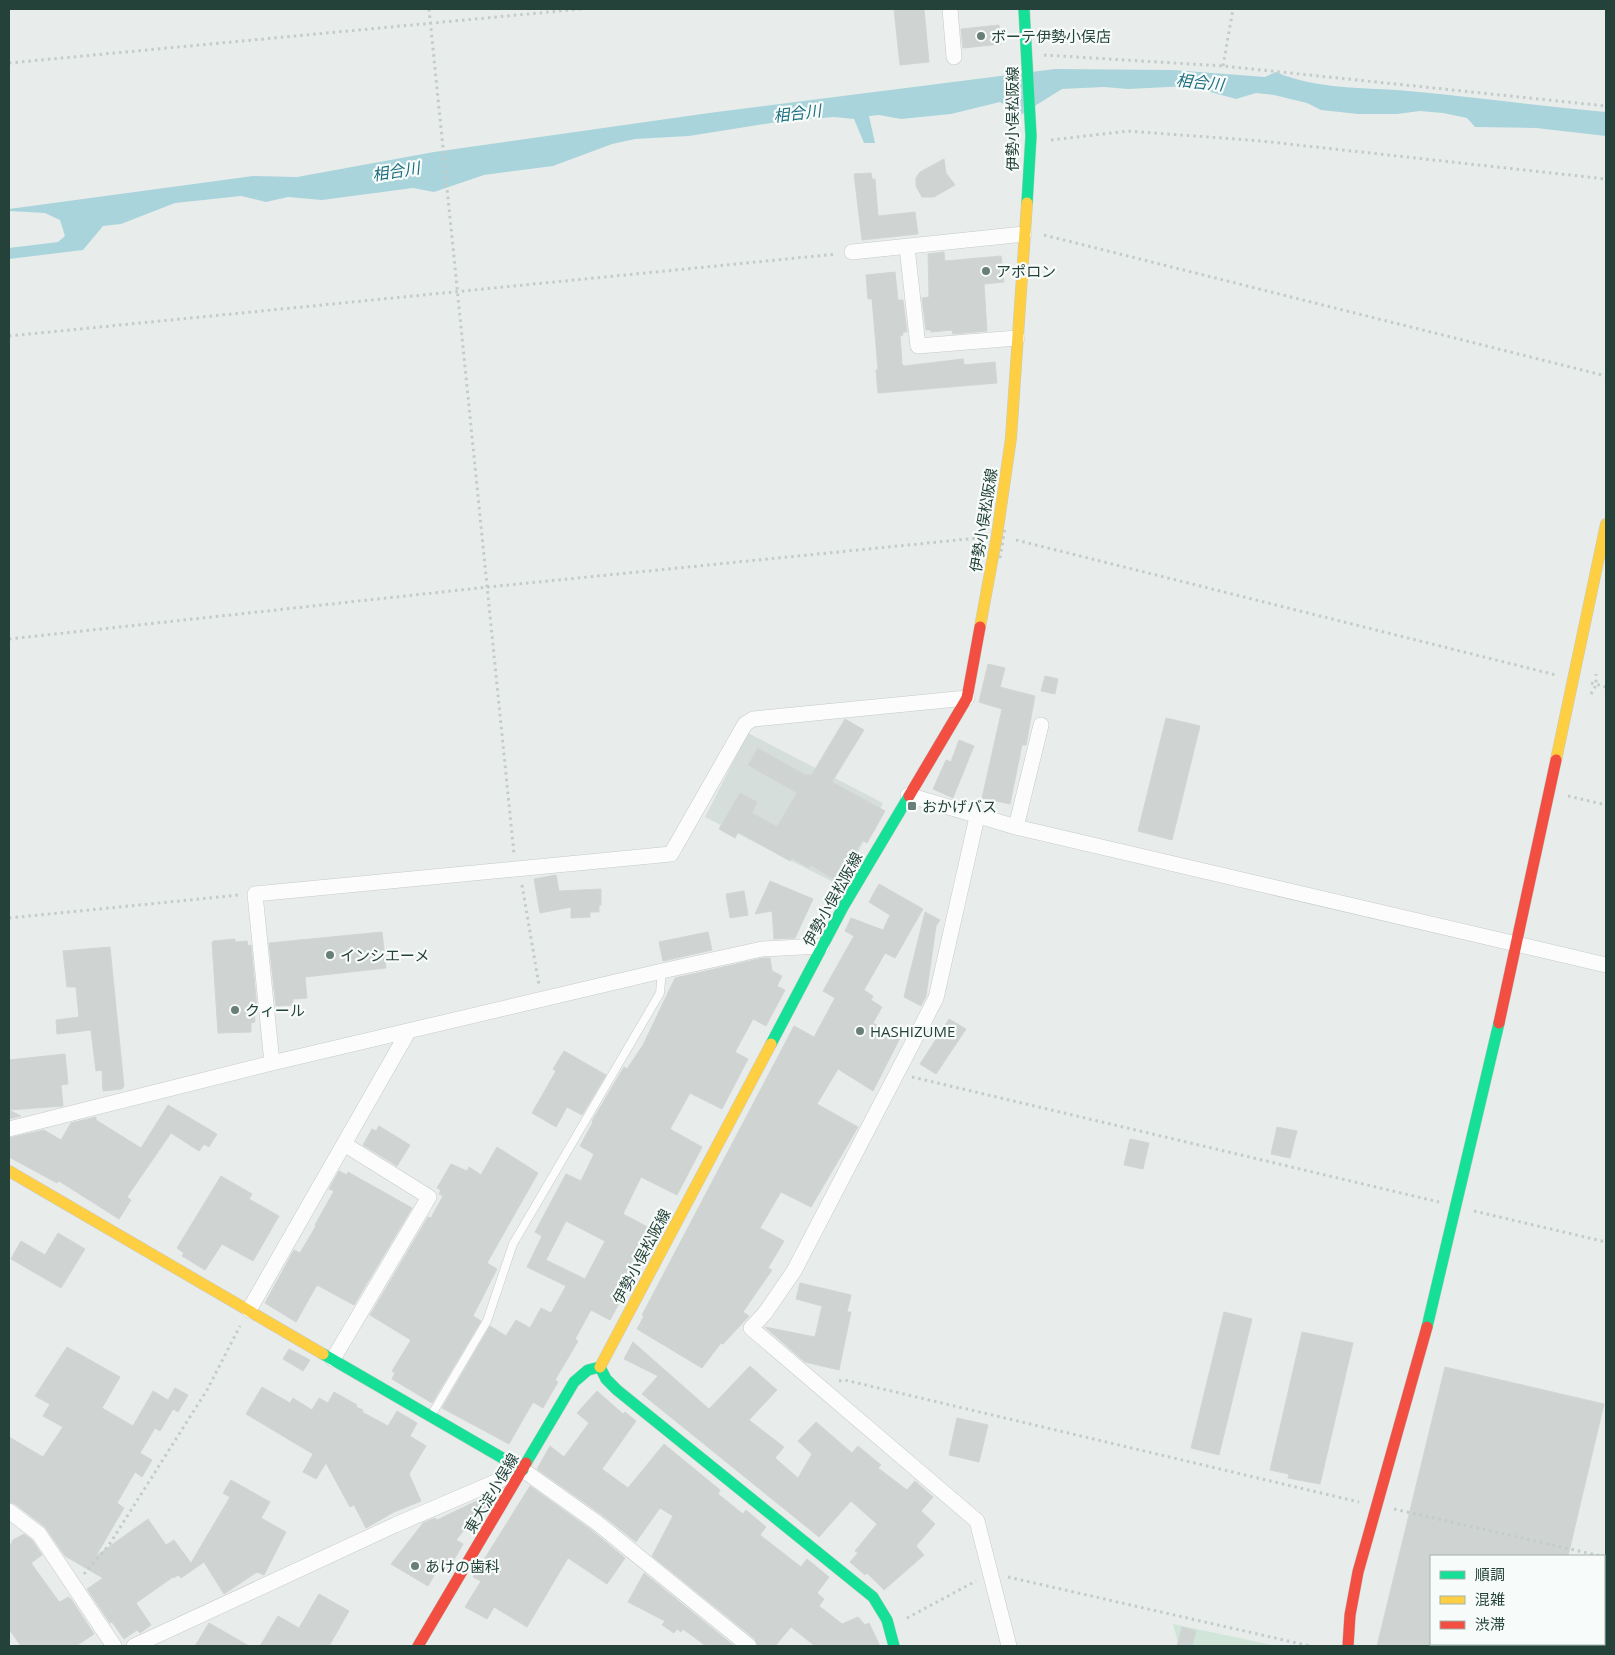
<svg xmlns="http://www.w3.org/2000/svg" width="1615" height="1655" font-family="'Open Sans','Noto Sans JP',sans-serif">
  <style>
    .built { fill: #d6dedb }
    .green { fill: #d1e6d8 }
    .water { fill: #a9d4db }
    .building { fill: #cfd4d2; stroke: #d1d6d4; fill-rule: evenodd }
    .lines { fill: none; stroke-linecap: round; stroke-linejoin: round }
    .lane-casing { stroke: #c5cac8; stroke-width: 9 }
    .street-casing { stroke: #c5cac8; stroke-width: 16 }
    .fast-casing { stroke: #c3cbc8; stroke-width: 12 }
    .slow-casing { stroke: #c3cbc8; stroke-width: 12 }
    .jam-casing { stroke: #c3cbc8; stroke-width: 12 }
    .path { stroke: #c3ccca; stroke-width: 3; stroke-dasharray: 2.5 4; stroke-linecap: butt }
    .lane { stroke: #fcfcfc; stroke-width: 8 }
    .street { stroke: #fcfcfc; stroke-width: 15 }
    .fast { stroke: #16e098; stroke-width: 11 }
    .slow { stroke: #ffcf43; stroke-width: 11 }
    .jam { stroke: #f24e42; stroke-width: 11 }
    .path-bridge { stroke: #c3ccca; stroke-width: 3; stroke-dasharray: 2.5 4; stroke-linecap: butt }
    .poi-dot { fill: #697e78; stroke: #f7fbf9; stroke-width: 2 }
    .labels { text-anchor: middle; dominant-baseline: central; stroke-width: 4.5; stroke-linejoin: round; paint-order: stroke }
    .poi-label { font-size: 15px; fill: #24423a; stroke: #f7fbf9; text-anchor: start }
    .street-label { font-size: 15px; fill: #24423a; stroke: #f7fbf9 }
    .water-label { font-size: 16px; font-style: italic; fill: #1c6f80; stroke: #f7fbf9 }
  </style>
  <rect width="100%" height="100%" fill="#e8edeb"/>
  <!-- built -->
  <path class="built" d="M 748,733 L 883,803 L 841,886 L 705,817 Z"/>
  <!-- green -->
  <path class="green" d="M 1173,1624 L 1277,1646 L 1179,1646 Z"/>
  <!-- water -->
  <path class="water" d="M 1055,69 L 1173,70 L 1265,77 L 1276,72 C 1317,90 1365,87 1408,91 C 1474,97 1540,106 1606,112 L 1606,136 L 1536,128 L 1475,127 L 1467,118 L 1443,113 L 1420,111 L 1397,114 L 1358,114 L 1321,110 L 1307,103 L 1274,95 L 1256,93 L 1236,99 L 1189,86 L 1128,89 L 1104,87 L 1062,89 L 1017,117 L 1006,118 L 1006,106 L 1000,102 L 951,114 L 901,119 L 879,115 L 869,116 L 875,143 L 864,143 L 854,119 L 834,117 L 777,122 L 689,136 L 635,139 L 612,144 L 553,166 L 484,175 L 434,192 L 413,188 L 322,200 L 288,197 L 266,202 L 241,196 L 175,203 L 121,224 L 103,226 L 83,250 L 9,259 L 9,248 L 58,242 L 65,236 L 60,220 L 45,213 L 9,211 L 9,209 L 253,176 L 297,177 L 434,152 L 709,113 Z"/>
  <!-- building -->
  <path class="building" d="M 894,9 L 924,9 L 929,62 L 900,65 Z
    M 999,25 L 1001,44 L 963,48 L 961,29 Z
    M 944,159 L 946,173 L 955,185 L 934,197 L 922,197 L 916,186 L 916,178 L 920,172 Z
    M 871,173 L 872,179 L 875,179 L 878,216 L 915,212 L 918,234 L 862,240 L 854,174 Z
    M 944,252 L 945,261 L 1001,256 L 1004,282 L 984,284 L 987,331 L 953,334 L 952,330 L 931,332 L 931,330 L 926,330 L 922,298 L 929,297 L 928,254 Z
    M 895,272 L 898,300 L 903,300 L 907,332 L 903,332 L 903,335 L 900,336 L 902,364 L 904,366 L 963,359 L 964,365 L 995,362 L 997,383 L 878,393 L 876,370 L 878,369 L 872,299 L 868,299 L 866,275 Z
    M 988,664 L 1005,668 L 1000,687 L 1035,696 L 1026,745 L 1022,745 L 1010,804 L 982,798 L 1002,709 L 979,702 Z
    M 1045,676 L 1058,679 L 1055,694 L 1041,691 Z
    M 1166,718 L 1200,726 L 1172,840 L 1138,831 Z
    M 845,719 L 864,730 L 832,782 L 885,811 L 867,843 L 862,840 L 847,866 L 849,868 L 841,883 L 811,865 L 809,868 L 792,858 L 790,861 L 738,832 L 735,838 L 719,829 L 740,793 L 757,802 L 752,813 L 777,827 L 797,793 L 748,765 L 758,748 L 807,776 L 808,774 L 811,776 Z
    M 959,740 L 974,746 L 953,798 L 933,789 L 946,760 L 951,762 Z
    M 556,875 L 559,891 L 601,889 L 601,905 L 599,905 L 599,912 L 590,912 L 590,917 L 571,918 L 571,907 L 540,913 L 534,879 Z
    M 770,881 L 813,899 L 795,938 L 774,939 L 772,911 L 755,914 Z
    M 879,884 L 923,909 L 895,958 L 885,953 L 864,990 L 873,996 L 871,1000 L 882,1007 L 873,1023 L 900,1038 L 873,1091 L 838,1069 L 817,1104 L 858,1127 L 811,1207 L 781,1192 L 760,1228 L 784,1241 L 768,1268 L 772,1270 L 743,1312 L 749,1316 L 723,1344 L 721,1343 L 702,1368 L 637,1329 L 644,1316 L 642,1315 L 794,1026 L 814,1037 L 835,998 L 823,991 L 854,936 L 845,931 L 851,918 L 883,930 L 890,915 L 869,902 Z
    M 744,891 L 748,915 L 730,918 L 726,894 Z
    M 925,912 L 940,920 L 936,926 L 926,996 L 921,1006 L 904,997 Z
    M 382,932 L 386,968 L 305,977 L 307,998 L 293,999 L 293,1005 L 276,1006 L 269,943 Z
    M 708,932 L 712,950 L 663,961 L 659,942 Z
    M 235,939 L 235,942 L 247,941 L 248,946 L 251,945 L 257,1008 L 254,1008 L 255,1022 L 251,1023 L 251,1032 L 218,1033 L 212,943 L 213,941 Z
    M 110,947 L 124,1086 L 122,1089 L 103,1091 L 102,1070 L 96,1071 L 91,1030 L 57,1034 L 56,1020 L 79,1017 L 76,987 L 67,987 L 63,951 Z
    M 763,958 L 770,958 L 772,971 L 782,976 L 777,986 L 785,990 L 766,1026 L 753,1019 L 735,1052 L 748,1059 L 722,1109 L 690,1093 L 670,1129 L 702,1147 L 677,1195 L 641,1177 L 623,1214 L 657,1232 L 644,1258 L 636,1254 L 622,1281 L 629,1285 L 610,1320 L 591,1310 L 575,1339 L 578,1341 L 555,1380 L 558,1382 L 543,1408 L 533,1402 L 509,1444 L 442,1408 L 490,1326 L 506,1336 L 516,1320 L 530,1328 L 541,1308 L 551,1313 L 566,1286 L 527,1267 L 542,1236 L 535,1232 L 566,1174 L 581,1181 L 594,1154 L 580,1146 L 593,1122 L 592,1121 L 624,1067 L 627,1069 L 643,1045 L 675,978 ZM 566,1221 L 605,1241 L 585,1279 L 546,1260 Z
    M 949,1019 L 966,1029 L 936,1074 L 920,1064 Z
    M 564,1051 L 606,1075 L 582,1115 L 567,1107 L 556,1127 L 532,1113 L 556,1071 L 553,1069 Z
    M 65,1054 L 68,1084 L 61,1085 L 63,1106 L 9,1110 L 21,1116 L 9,1119 L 9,1060 Z
    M 168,1105 L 217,1134 L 209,1147 L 204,1144 L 199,1151 L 171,1133 L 127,1197 L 131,1200 L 119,1219 L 59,1181 L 57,1183 L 9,1157 L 9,1138 L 44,1130 L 61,1140 L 71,1123 L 96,1117 L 96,1120 L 141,1148 Z
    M 379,1126 L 410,1145 L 397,1166 L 363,1145 L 372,1129 L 376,1131 Z
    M 1277,1127 L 1297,1131 L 1290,1158 L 1271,1154 Z
    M 1130,1139 L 1149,1143 L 1143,1169 L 1124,1165 Z
    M 497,1147 L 538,1173 L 487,1263 L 497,1269 L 473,1316 L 481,1321 L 432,1403 L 392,1379 L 395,1373 L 392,1371 L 411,1340 L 370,1315 L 428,1217 L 431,1218 L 443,1196 L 439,1194 L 441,1190 L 437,1188 L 451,1164 L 467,1171 L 469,1167 L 481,1175 Z
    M 339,1171 L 347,1175 L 348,1172 L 412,1208 L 354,1305 L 317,1285 L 296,1322 L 265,1303 L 294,1250 L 300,1253 L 316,1226 L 315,1225 L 334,1191 L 329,1189 Z
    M 221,1176 L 252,1194 L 249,1199 L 279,1216 L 253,1261 L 222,1244 L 205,1270 L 182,1256 L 184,1253 L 177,1248 Z
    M 58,1233 L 85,1249 L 61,1288 L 11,1259 L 21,1241 L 45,1255 Z
    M 800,1283 L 851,1295 L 847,1312 L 851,1312 L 839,1370 L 805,1362 L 765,1327 L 815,1337 L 822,1306 L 796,1299 Z
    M 1224,1312 L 1252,1319 L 1219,1455 L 1191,1448 Z
    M 1302,1332 L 1353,1343 L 1320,1484 L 1288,1478 L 1289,1474 L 1270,1470 Z
    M 633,1342 L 709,1409 L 750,1366 L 777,1390 L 749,1420 L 784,1447 L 775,1458 L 798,1478 L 812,1454 L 798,1441 L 816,1422 L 852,1453 L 858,1446 L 881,1465 L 878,1468 L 907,1490 L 915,1481 L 933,1497 L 921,1511 L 935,1524 L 916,1546 L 924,1555 L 884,1590 L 867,1573 L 865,1575 L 850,1562 L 858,1553 L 855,1551 L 877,1524 L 851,1501 L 819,1537 L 642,1394 L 658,1376 L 624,1359 Z
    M 67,1347 L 120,1377 L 102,1408 L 133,1426 L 153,1391 L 168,1400 L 175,1388 L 188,1395 L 178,1412 L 173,1409 L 160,1431 L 155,1428 L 140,1453 L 152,1460 L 142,1477 L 135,1472 L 117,1503 L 124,1508 L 96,1556 L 148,1519 L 166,1545 L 174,1540 L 191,1563 L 230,1497 L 223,1493 L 231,1480 L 270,1502 L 261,1518 L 286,1532 L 264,1575 L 257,1572 L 224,1594 L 204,1562 L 181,1578 L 178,1575 L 174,1578 L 173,1577 L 136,1603 L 151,1625 L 140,1633 L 137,1630 L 124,1639 L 112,1622 L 110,1623 L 87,1589 L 103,1578 L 65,1556 L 45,1527 L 15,1504 L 9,1502 L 9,1437 L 43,1457 L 63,1427 L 43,1416 L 50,1404 L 35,1396 Z
    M 289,1349 L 310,1360 L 303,1371 L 283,1359 Z
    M 1445,1367 L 1604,1404 L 1568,1556 L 1431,1556 L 1431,1646 L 1377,1646 Z
    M 262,1387 L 290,1403 L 293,1398 L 312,1410 L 319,1398 L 328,1403 L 334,1392 L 357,1405 L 356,1407 L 363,1410 L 362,1412 L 388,1426 L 397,1411 L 417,1423 L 410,1436 L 426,1446 L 409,1474 L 421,1501 L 394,1512 L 366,1528 L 354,1505 L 350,1507 L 326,1463 L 316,1479 L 303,1472 L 313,1454 L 246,1414 Z
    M 597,1391 L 623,1414 L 625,1412 L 636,1421 L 602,1469 L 628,1488 L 664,1444 L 720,1490 L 718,1494 L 743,1514 L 746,1510 L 766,1527 L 760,1535 L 801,1567 L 807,1559 L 829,1577 L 817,1593 L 824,1599 L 819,1606 L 842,1624 L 858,1617 L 865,1625 L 869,1623 L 880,1646 L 815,1646 L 791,1627 L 775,1646 L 758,1646 L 755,1639 L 652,1556 L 673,1516 L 660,1508 L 636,1542 L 602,1515 L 537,1469 L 550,1446 L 564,1457 L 589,1423 L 577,1413 Z
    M 957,1418 L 988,1425 L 979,1462 L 949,1455 Z
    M 530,1486 L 590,1529 L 625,1558 L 607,1584 L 568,1558 L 527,1627 L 494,1607 L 487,1619 L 465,1607 L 481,1581 L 473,1577 Z
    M 489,1495 L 492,1497 L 479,1518 L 468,1525 L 456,1540 L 463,1544 L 447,1572 L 440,1565 L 428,1586 L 391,1564 L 423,1523 L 435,1518 L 437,1520 Z
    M 24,1534 L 32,1540 L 42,1555 L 31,1563 L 57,1599 L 60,1602 L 68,1597 L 71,1599 L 94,1634 L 76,1646 L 21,1646 L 9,1629 L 9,1548 L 13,1540 Z
    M 644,1573 L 734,1646 L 706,1646 L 683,1629 L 681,1632 L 677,1629 L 674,1633 L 662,1625 L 665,1621 L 628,1602 Z
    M 319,1594 L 349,1611 L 329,1646 L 260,1646 L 278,1616 L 299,1628 Z
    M 209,1623 L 249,1646 L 195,1646 Z
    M 1182,1627 L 1196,1631 L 1192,1646 L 1177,1646 Z"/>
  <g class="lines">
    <!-- lane casing -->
    <g class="lane-casing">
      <path id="lane" d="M 432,1414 L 487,1321 L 513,1244 L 660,993 L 662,971"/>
    </g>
    <!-- street casing -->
    <g class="street-casing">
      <path id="street" d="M 950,9 L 954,57
        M 907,247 L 918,346 L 1017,338
        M 852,252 L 1024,234
        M 908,795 L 1016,827 L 1606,965
        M 977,817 L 936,998 L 794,1271 L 765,1313 L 751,1328 L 977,1521 L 1009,1646
        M 1016,827 L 1041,725
        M 272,1063 L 255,894 L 671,854 L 745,724 L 753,719 L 967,698
        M 9,1129 L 272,1063 L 662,971 L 762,949 L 822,946
        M 249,1310 L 408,1032
        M 333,1359 L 429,1197 L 344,1144
        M 9,1511 L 39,1534 L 114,1646
        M 134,1646 L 395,1525 L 523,1470 L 596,1522 L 749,1646"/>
    </g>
    <!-- fast casing -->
    <g class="fast-casing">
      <path id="fast" d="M 1024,9 L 1031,136 L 1027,203
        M 771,1044 L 843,907 L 909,796
        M 1427,1327 L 1499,1023
        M 323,1354 L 523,1470
        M 600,1367 L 606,1379 L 617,1390 L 873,1597 L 887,1620 L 894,1646
        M 526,1463 L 574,1382 L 588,1370 L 600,1367"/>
    </g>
    <!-- slow casing -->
    <g class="slow-casing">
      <path id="slow" d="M 980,627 L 997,535 L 1011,438 L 1027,203
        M 1556,760 L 1606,524
        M 9,1171 L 323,1354
        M 600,1367 L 771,1044"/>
    </g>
    <!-- jam casing -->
    <g class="jam-casing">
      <path id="jam" d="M 909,796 L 967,698 L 980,627
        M 1499,1023 L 1556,760
        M 418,1646 L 526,1463
        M 1348,1646 L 1350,1615 L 1358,1572 L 1427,1327"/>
    </g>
    <!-- path -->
    <path class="path" d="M 429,9 L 514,854
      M 1044,55 L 1223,66 L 1606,106
      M 9,63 L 581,9
      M 1223,66 L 1233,9
      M 1051,140 L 1128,131 L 1261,141 L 1606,179
      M 1044,235 L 1606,376
      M 9,336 L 837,254
      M 1016,540 L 1556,675
      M 9,639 L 488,587 L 978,538
      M 1591,683 L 1606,687
      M 1591,694 L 1596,685 L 1596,674
      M 1568,796 L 1606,805
      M 522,885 L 539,985
      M 9,918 L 239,895
      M 912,1077 L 1439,1202
      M 1474,1211 L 1606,1242
      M 839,1381 L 845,1380 L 1359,1502
      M 1394,1509 L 1601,1556
      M 1604,1557 L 1606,1557
      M 84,1574 L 109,1545 L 207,1390 L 240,1326
      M 1008,1577 L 1310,1646
      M 907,1618 L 976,1581"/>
    <!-- lane -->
    <use href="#lane" class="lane"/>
    <!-- street -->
    <use href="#street" class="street"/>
    <!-- fast -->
    <use href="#fast" class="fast"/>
    <!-- slow -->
    <use href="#slow" class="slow"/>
    <!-- jam -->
    <use href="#jam" class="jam"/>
    <!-- path-bridge -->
    <path class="path-bridge" d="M 1000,558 L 1005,528"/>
  </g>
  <!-- markers -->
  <g class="poi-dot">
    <circle cx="981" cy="36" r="5"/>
    <circle cx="986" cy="271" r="5"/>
    <rect x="907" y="801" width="10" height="10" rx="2.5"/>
    <circle cx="330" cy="955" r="5"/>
    <circle cx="235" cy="1010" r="5"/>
    <circle cx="860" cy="1031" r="5"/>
    <circle cx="415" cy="1566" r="5"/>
  </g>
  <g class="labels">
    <!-- poi labels -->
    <g class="poi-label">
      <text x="991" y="36">ボーテ伊勢小俣店</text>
      <text x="996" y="271">アポロン</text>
      <text x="922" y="806">おかげバス</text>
      <text x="340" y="955">インシエーメ</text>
      <text x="245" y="1010">クィール</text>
      <text x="870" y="1031">HASHIZUME</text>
      <text x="425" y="1566">あけの歯科</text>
    </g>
    <!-- street labels -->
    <g class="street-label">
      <text transform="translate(1012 119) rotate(-90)">伊勢小俣松阪線</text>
      <text transform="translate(983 520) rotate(-81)">伊勢小俣松阪線</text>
      <text transform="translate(832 899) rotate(-61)">伊勢小俣松阪線</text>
      <text transform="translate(641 1256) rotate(-62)">伊勢小俣松阪線</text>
      <text transform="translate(491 1493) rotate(-59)">東大淀小俣線</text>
    </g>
    <!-- water labels -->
    <g class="water-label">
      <text transform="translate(1200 82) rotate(6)">相合川</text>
      <text transform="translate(797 113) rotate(-7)">相合川</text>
      <text transform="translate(396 171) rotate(-9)">相合川</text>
    </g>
  </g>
  <!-- border -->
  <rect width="1615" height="1655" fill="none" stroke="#24423a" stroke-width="20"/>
  <!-- legend -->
  <rect x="1430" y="1555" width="175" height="90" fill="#f7fbf9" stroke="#a3b1ad"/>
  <rect x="1440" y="1571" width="25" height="8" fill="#16e098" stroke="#a3b1ad"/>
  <text x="1475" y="1580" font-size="15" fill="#24423a">順調</text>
  <rect x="1440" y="1596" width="25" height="8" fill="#ffcf43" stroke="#a3b1ad"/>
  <text x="1475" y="1605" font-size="15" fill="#24423a">混雑</text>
  <rect x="1440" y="1621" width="25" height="8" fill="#f24e42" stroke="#a3b1ad"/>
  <text x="1475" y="1630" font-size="15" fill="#24423a">渋滞</text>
</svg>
